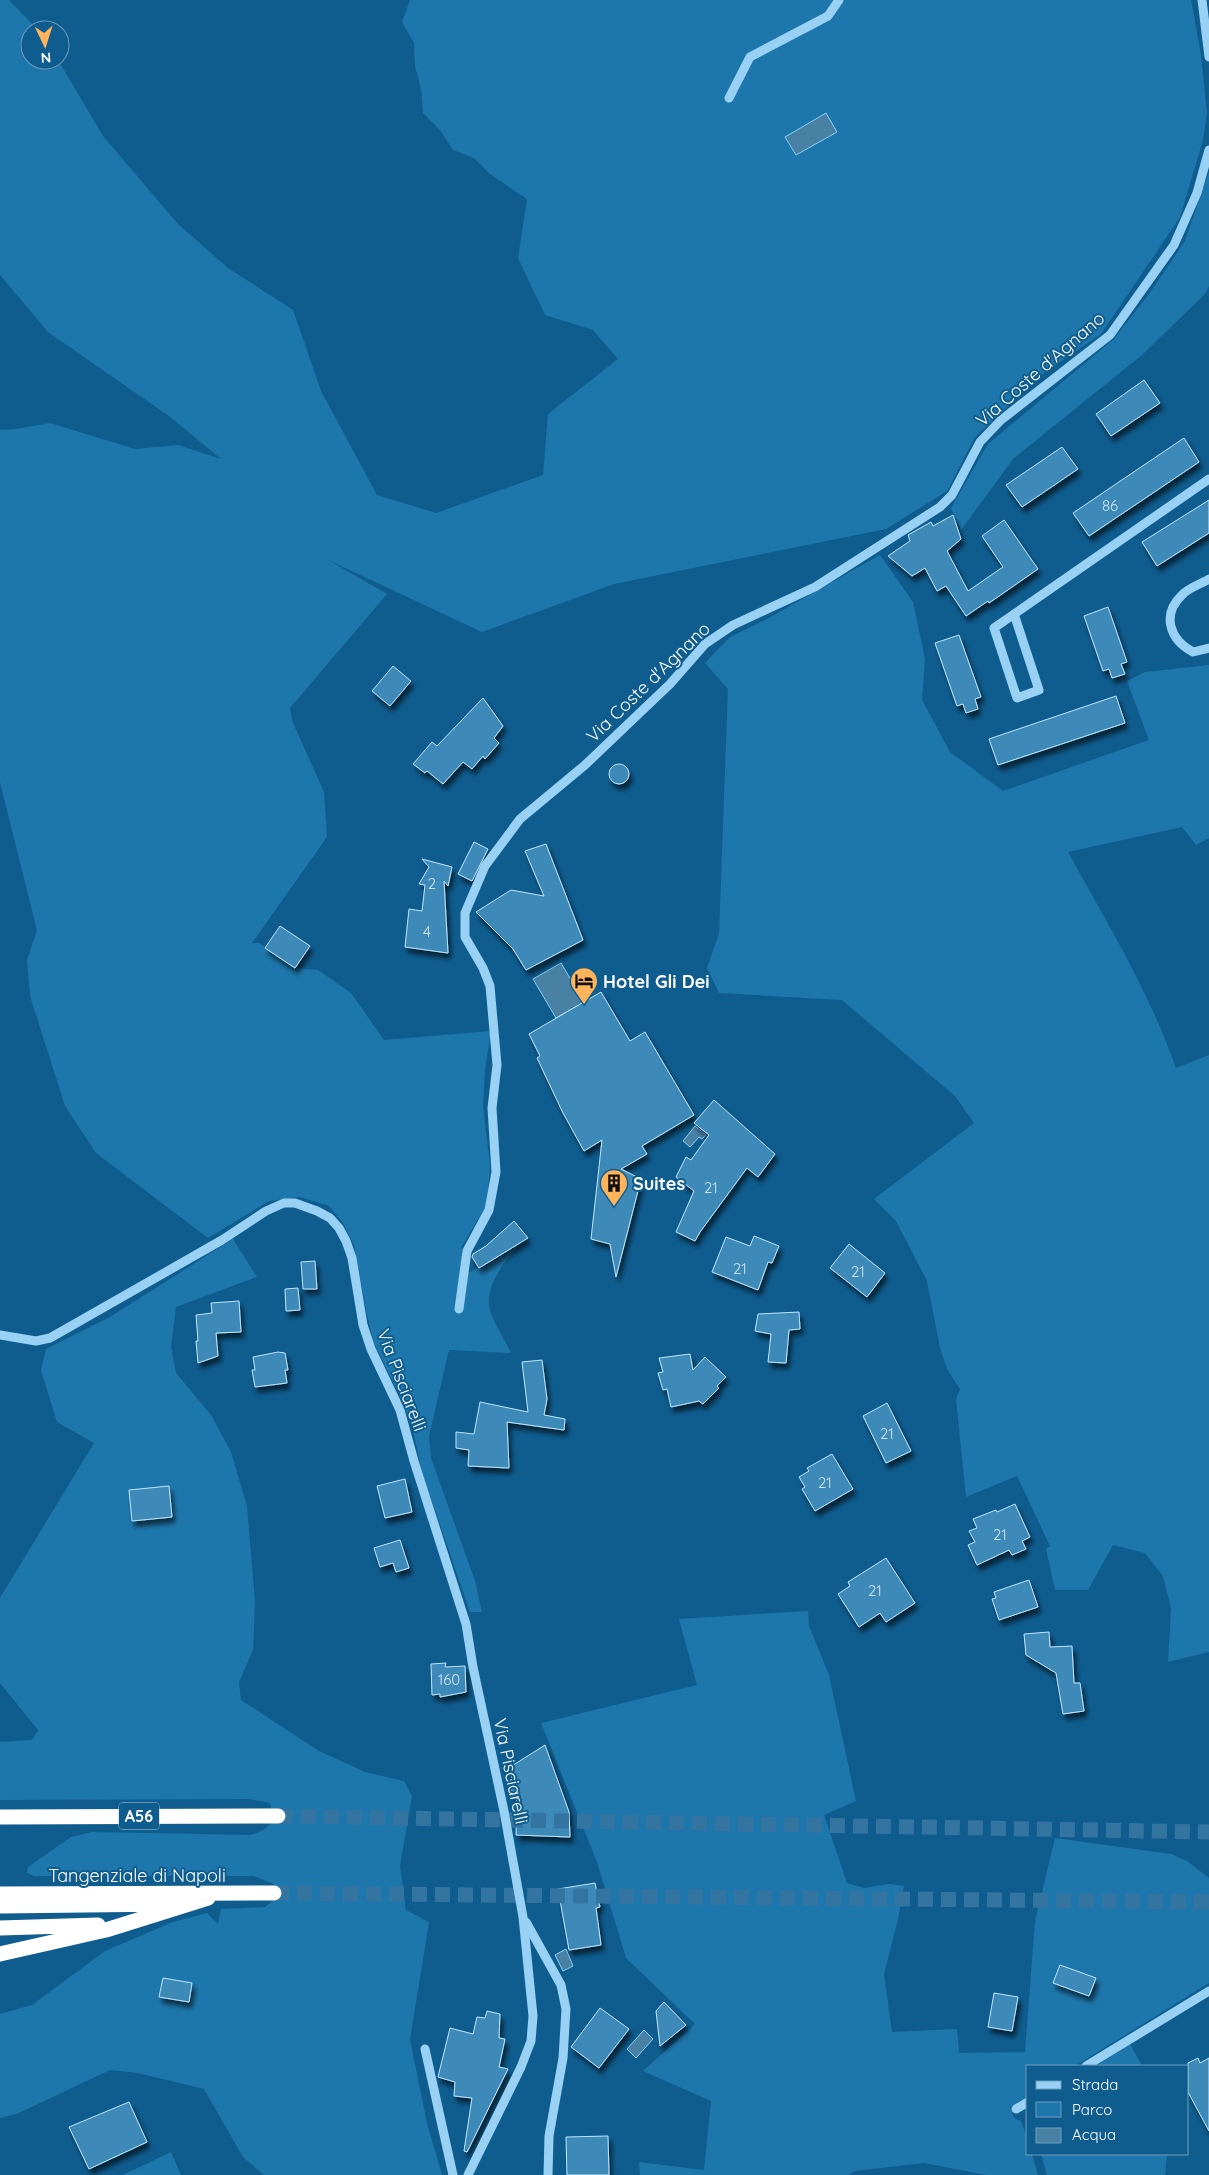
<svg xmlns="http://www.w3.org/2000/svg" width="1209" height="2175" font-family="Quicksand,sans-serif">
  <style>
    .green { fill: #1e77ac }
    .water { fill: #4981a5; stroke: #89cff7 }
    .building { fill: #3c8ab9; stroke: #bfe6fe; filter: url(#shadow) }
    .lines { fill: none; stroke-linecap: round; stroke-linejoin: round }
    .highway-tunnel { stroke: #3375a0; stroke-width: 15; stroke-dasharray: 15 8; stroke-linecap: butt }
    .minor { stroke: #98d1f3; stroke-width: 9 }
    .highway { stroke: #fff; stroke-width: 15 }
    .labels { text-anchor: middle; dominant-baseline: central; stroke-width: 4; stroke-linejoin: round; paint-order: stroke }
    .number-label { font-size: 15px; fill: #cee2ee }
    .shield { fill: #0f5d8f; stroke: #b7cedd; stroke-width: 1 }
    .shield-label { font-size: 16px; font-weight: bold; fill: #fff }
    .street-label { font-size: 18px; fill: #fff; stroke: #0f5d8f }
    .poi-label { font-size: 18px; font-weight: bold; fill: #fff; stroke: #0f5d8f; text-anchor: start }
  </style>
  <defs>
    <filter id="shadow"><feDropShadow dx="3" dy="5.5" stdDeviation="2.5" flood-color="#0009"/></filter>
  </defs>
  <rect width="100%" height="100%" fill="#0f5d8f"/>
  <!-- green -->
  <path class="green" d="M 0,0 L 9,0 L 38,30 L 30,30 L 30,60 L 58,60 L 103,136 L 178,224 L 228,268 L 293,310 L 321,391 L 377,495 L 436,513 L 543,475 L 548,414 L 618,359 L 593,330 L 545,315 L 518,258 L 527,199 L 490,174 L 474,158 L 453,150 L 440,130 L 423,113 L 421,89 L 415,66 L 414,43 L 402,22 L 410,0 L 1191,0 L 1201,55 L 1207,113 L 1203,140 L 1180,217 L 1101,334 L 1040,376 L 975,437 L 947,491 L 886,529 L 614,584 L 482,632 L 328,560 L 387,594 L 290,708 L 293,723 L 324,792 L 327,837 L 252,943 L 259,943 L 295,968 L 318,970 L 351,993 L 384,1040 L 491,1031 L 485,1070 L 483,1107 L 490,1165 L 487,1204 L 462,1246 L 462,1277 L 524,1240 C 508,1257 483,1285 490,1311 C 495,1325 505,1340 511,1353 L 449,1350 L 429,1436 L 431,1458 L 475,1581 L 482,1612 L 470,1612 L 422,1472 L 413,1430 L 403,1403 L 374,1343 L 367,1315 L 354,1245 L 343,1223 L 329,1206 L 300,1197 L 269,1201 L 208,1238 L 96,1153 L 65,1106 L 30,996 L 27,960 L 37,930 L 0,782 L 0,430 L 16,429 L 50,423 L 135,449 L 178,445 L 221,459 L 169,416 L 48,332 L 0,275 Z
    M 1209,172 L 1209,286 L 1205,294 L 1142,355 L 1013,459 L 961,530 L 951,508 L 988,444 L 1114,339 L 1149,294 L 1185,241 Z
    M 880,555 L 913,602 L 925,659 L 922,700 L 950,752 L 1003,791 L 1149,740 L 1127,681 L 1145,672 L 1209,665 L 1209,838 L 1196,845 L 1182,827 L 1068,852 C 1107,923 1149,991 1176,1068 L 1209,1055 L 1209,1652 L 1168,1662 L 1171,1608 L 1163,1576 L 1145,1553 L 1113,1545 L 1088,1590 L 1055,1590 L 1046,1549 L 1050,1546 L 1017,1476 L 966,1497 L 956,1399 L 960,1389 L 947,1369 L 940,1348 L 927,1281 L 896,1221 L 874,1199 L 974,1123 L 955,1096 L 842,1000 L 719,993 L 707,968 L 719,934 L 728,689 L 705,663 L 730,637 L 769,618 Z
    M 233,1239 L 257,1277 L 176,1307 L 171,1347 L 176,1373 L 211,1415 L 231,1452 L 247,1506 L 255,1602 L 253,1650 L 239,1682 L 241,1700 L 319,1751 L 365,1772 L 404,1781 L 412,1796 L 400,1866 L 406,1910 L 429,1922 L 410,2040 L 427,2123 L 442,2175 L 264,2175 L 243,2157 L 204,2089 L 138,2073 L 110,2070 L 19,2113 L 0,2118 L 0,2014 L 32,2005 L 105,1951 L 173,1922 L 207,1913 L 218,1924 L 221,1909 L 265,1907 L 274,1900 L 274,1884 L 254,1876 L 34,1876 L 27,1873 L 28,1867 L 71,1837 L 92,1832 L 250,1835 L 262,1831 L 274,1821 L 270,1803 L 249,1799 L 0,1800 L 0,1742 L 32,1740 L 38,1730 L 0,1683 L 0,1598 L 94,1443 L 57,1422 L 41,1370 L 46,1349 L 110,1317 Z
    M 808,1611 L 809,1626 L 829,1675 L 856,1801 L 824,1815 L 847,1883 L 864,1888 L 889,1884 L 904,1886 L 898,1919 L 884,1974 L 892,2032 L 957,2029 L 959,2053 L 1025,2052 L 1035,1921 L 1055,1838 L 1171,1854 L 1187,1861 L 1209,1878 L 1209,1983 L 1075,2066 L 1028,2066 L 1028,2096 L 1010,2107 L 1014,2118 L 1021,2121 L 1028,2141 L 1028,2154 L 1032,2154 L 1038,2175 L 986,2175 L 924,2163 L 855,2171 L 849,2175 L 640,2175 L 639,2162 L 704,2170 L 711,2101 L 643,2071 L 695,2024 L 626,1958 L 597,1862 L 541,1723 L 697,1685 L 679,1619 Z
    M 1130,2044 L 1142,2066 L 1096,2066 Z
    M 171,2152 L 181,2175 L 123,2175 Z
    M 1041,2154 L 1167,2154 L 1165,2175 L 1047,2175 Z"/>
  <!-- water -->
  <path class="water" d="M 826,113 L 837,132 L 796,155 L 785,137 Z
    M 561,963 L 584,1002 L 556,1018 L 533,979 Z
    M 695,1126 L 706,1135 L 702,1139 L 699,1137 L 690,1147 L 683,1141 Z
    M 566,1949 L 573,1966 L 563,1971 L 555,1955 Z
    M 644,2030 L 653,2039 L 636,2058 L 627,2049 Z"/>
  <!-- building -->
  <path class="building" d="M 1144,380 L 1160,403 L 1111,436 L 1096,414 Z
    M 1184,438 L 1199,462 L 1089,536 L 1073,513 Z
    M 1062,447 L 1078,469 L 1022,507 L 1006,485 Z
    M 1209,500 L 1209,533 L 1157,566 L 1142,542 Z
    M 953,515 L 961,539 L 947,551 L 968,591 L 1003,567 L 982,536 L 1004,520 L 1038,569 L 989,603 L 988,601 L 966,616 L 946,586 L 937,591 L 925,568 L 912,576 L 888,556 L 910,541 L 908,535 L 931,522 L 933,526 Z
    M 1108,607 L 1127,662 L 1121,664 L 1125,674 L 1112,678 L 1109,669 L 1103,671 L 1084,616 Z
    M 959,635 L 981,697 L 975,699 L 978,709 L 966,713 L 963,704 L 957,706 L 935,643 Z
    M 393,666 L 411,681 L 390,706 L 372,691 Z
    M 1116,696 L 1125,723 L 998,765 L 989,739 Z
    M 483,698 L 503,726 L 494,738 L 499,743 L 485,759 L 483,756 L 472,769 L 463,762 L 443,784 L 427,771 L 425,773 L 413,764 L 432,742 L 437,746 Z
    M609 774a10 10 0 1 1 20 0a10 10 0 1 1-20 0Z
    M 474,842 L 488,849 L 472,881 L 458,874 Z
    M 546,844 L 583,940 L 526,970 L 513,949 L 476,912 L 511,890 L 544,896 L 525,851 Z
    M 422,859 L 452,867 L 448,886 L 444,881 L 448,953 L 405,947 L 409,909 L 422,911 L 425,885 L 419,884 L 429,867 Z
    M 280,926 L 310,946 L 295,968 L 265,948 Z
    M 601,992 L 630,1041 L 645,1032 L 694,1115 L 642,1146 L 647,1154 L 621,1169 L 641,1179 L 616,1277 L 610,1244 L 591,1239 L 602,1140 L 584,1151 L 563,1113 L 537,1058 L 540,1056 L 529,1034 Z
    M 714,1100 L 775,1154 L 758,1177 L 747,1168 L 700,1232 L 695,1241 L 676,1232 L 694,1191 L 676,1177 L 686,1157 L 691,1160 L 709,1135 L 694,1123 Z
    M 514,1221 L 528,1238 L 479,1268 L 472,1257 L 473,1254 L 486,1246 Z
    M 754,1236 L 779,1246 L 772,1263 L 768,1262 L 758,1290 L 712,1272 L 726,1237 L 750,1246 Z
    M 849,1244 L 885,1273 L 867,1297 L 830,1268 Z
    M 315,1261 L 317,1289 L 303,1289 L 301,1262 Z
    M 298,1288 L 300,1310 L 286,1311 L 285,1289 Z
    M 239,1301 L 241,1332 L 216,1333 L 218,1356 L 198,1363 L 196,1341 L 198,1341 L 196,1315 L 212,1313 L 211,1303 Z
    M 799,1312 L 800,1329 L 789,1330 L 786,1363 L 768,1362 L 771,1334 L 755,1331 L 758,1314 Z
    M 278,1352 L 285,1353 L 288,1370 L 285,1370 L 287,1383 L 255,1387 L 252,1370 L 255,1370 L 253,1357 Z
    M 690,1354 L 693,1370 L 705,1357 L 726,1377 L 717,1386 L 719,1388 L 703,1404 L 699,1401 L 671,1407 L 667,1389 L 663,1390 L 658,1373 L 663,1372 L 659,1358 Z
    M 542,1360 L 547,1399 L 544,1415 L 565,1419 L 564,1430 L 507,1422 L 509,1468 L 468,1466 L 469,1450 L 456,1448 L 456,1432 L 474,1434 L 480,1402 L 528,1412 L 522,1362 Z
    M 887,1403 L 911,1451 L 886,1463 L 863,1416 Z
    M 832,1454 L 853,1489 L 815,1511 L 802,1489 L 805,1487 L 799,1477 L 809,1471 L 807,1468 Z
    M 405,1479 L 412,1512 L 385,1518 L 377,1486 Z
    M 169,1486 L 172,1517 L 132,1521 L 129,1490 Z
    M 1015,1504 L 1030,1537 L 1022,1541 L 1026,1549 L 1012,1555 L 1009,1550 L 977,1565 L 968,1545 L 975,1542 L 969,1531 L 977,1528 L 973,1519 L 996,1510 L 997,1512 Z
    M 400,1540 L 409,1568 L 396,1572 L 393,1563 L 380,1567 L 374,1548 Z
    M 886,1558 L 915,1603 L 886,1622 L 880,1613 L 859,1627 L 838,1594 L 850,1586 L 848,1582 Z
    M 1029,1580 L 1038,1607 L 999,1620 L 992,1599 L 996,1598 L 994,1592 Z
    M 1049,1632 L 1050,1647 L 1072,1646 L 1074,1683 L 1080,1683 L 1084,1711 L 1063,1714 L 1056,1673 L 1026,1655 L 1024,1634 Z
    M 446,1663 L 445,1667 L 465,1666 L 466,1692 L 440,1697 L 440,1694 L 432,1695 L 431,1664 Z
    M 545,1745 L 569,1812 L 570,1837 L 516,1835 L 517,1796 L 513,1796 L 508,1781 L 513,1779 L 507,1769 Z
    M 595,1883 L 600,1907 L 596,1908 L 601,1945 L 569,1950 L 558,1889 Z
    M 1060,1965 L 1096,1978 L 1089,1996 L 1053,1983 Z
    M 163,1978 L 192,1983 L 189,2002 L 159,1997 Z
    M 994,1993 L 1018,1997 L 1012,2031 L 988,2027 Z
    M 664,2002 L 686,2025 L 660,2046 L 656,2011 Z
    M 600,2008 L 629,2029 L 599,2068 L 571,2047 Z
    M 487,2011 L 500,2014 L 499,2038 L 505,2039 L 499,2067 L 508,2069 L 467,2152 L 464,2151 L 472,2098 L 454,2096 L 455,2082 L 438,2077 L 450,2028 L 473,2034 L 477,2017 L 485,2018 Z
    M 1198,2058 L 1200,2063 L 1209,2058 L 1209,2131 L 1188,2092 L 1188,2063 Z
    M 129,2102 L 147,2142 L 89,2169 L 69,2127 Z
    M 608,2136 L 609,2175 L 567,2175 L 566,2137 Z"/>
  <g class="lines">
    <!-- highway-tunnel -->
    <path class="highway-tunnel" d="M 278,1816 L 1209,1832
      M 274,1893 L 1209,1902"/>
    <!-- minor -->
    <path class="minor" d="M 1202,0 L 1209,57
      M 729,98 L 750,57 L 828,16 L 839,0
      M 1209,579 C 1201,584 1188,588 1182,595 C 1161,615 1170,640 1193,652 L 1209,648
      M 1014,614 L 1039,690 L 1017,698 L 994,628 L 1209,479
      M 459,1309 L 467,1251 L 489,1210 L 496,1172 L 492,1108 L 497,1065 L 490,986 L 483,968 L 465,937 L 465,913 L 485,866 L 520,819 L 585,765 L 670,684 L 705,644 L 733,625 L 815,587 L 940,507 L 952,495 L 980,442 L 1001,420 L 1110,335 L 1174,245 L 1197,193 L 1209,150
      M 0,1335 L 36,1341 L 50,1338 L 222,1240 L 266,1211 L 284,1203 L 295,1203 L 317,1211 L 330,1218 L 339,1228 L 346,1241 L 352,1258 L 363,1325 L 371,1349 L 400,1410 L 414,1461 L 466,1624 L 473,1667 L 504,1811 L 523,1917 L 533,2016 L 531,2041 L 521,2067 L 468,2175
      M 526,1922 L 561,1985 L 566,2009 L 563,2058 L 549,2136 L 548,2175
      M 425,2049 L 453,2175
      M 1086,2066 L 1209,1991
      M 1016,2109 L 1028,2102"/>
    <!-- highway -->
    <path class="highway" d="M 0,1817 L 278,1816
      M 0,1894 L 274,1893
      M 0,1906 L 171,1904
      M 0,1928 L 98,1925
      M 0,1954 L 106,1930 L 208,1898"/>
  </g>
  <!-- icons -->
  <defs>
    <g id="hotel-pin" transform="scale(1.4375)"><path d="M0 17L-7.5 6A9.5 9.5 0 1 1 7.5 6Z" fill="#ffb35a" stroke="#0f5d8f"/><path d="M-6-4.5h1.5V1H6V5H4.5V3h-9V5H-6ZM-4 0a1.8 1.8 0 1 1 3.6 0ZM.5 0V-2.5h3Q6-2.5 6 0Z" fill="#111"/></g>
    <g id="building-pin" transform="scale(1.4375)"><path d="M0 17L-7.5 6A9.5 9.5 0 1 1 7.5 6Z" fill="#ffb35a" stroke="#0f5d8f"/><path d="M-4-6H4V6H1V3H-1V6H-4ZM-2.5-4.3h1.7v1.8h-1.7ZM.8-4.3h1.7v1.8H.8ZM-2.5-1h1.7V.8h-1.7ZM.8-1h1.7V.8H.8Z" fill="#111"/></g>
  </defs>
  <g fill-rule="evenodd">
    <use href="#hotel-pin" x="584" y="981"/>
    <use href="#building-pin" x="614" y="1183"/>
  </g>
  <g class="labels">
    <!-- number labels -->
    <g class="number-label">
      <text x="1110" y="505">86</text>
      <text x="432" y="883">2</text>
      <text x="427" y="931">4</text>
      <text x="711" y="1187">21</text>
      <text x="740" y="1268">21</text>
      <text x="858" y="1271">21</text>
      <text x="887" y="1433">21</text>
      <text x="825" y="1482">21</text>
      <text x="1000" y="1534">21</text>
      <text x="875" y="1590">21</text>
      <text x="449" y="1679">160</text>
    </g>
    <!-- shield labels -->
    <rect class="shield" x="119" y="1802.5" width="40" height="27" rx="4"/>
    <g class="shield-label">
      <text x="139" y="1816">A56</text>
    </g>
    <!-- street labels -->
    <g class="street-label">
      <text transform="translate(1040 369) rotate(-41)">Via Coste d'Agnano</text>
      <text transform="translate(648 682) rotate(-44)">Via Coste d'Agnano</text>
      <text transform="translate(402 1380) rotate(69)">Via Pisciarelli</text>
      <text transform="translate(511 1771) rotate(78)">Via Pisciarelli</text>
      <text x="137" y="1875">Tangenziale di Napoli</text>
    </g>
    <!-- poi labels -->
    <g class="poi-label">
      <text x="603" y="981">Hotel Gli Dei</text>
      <text x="633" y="1183">Suites</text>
    </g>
  </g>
  <!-- legend -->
  <rect x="1026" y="2065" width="162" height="90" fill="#0f5d8f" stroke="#6f9ebc"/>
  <rect x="1036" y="2081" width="25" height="8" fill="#98d1f3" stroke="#6f9ebc"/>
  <text x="1072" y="2090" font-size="15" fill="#ffffff">Strada</text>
  <rect x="1036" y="2102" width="25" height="15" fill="#1e77ac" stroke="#6f9ebc"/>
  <text x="1072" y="2115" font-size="15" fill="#ffffff">Parco</text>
  <rect x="1036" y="2128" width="25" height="15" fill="#4981a5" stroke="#6f9ebc"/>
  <text x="1072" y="2140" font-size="15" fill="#ffffff">Acqua</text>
  <!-- north arrow -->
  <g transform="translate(45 45) rotate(176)"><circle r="24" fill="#0f5d8f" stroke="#6f9ebc"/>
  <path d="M0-4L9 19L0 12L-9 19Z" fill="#ffb35a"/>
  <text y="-8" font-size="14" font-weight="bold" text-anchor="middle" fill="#ffffff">N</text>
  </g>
</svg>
